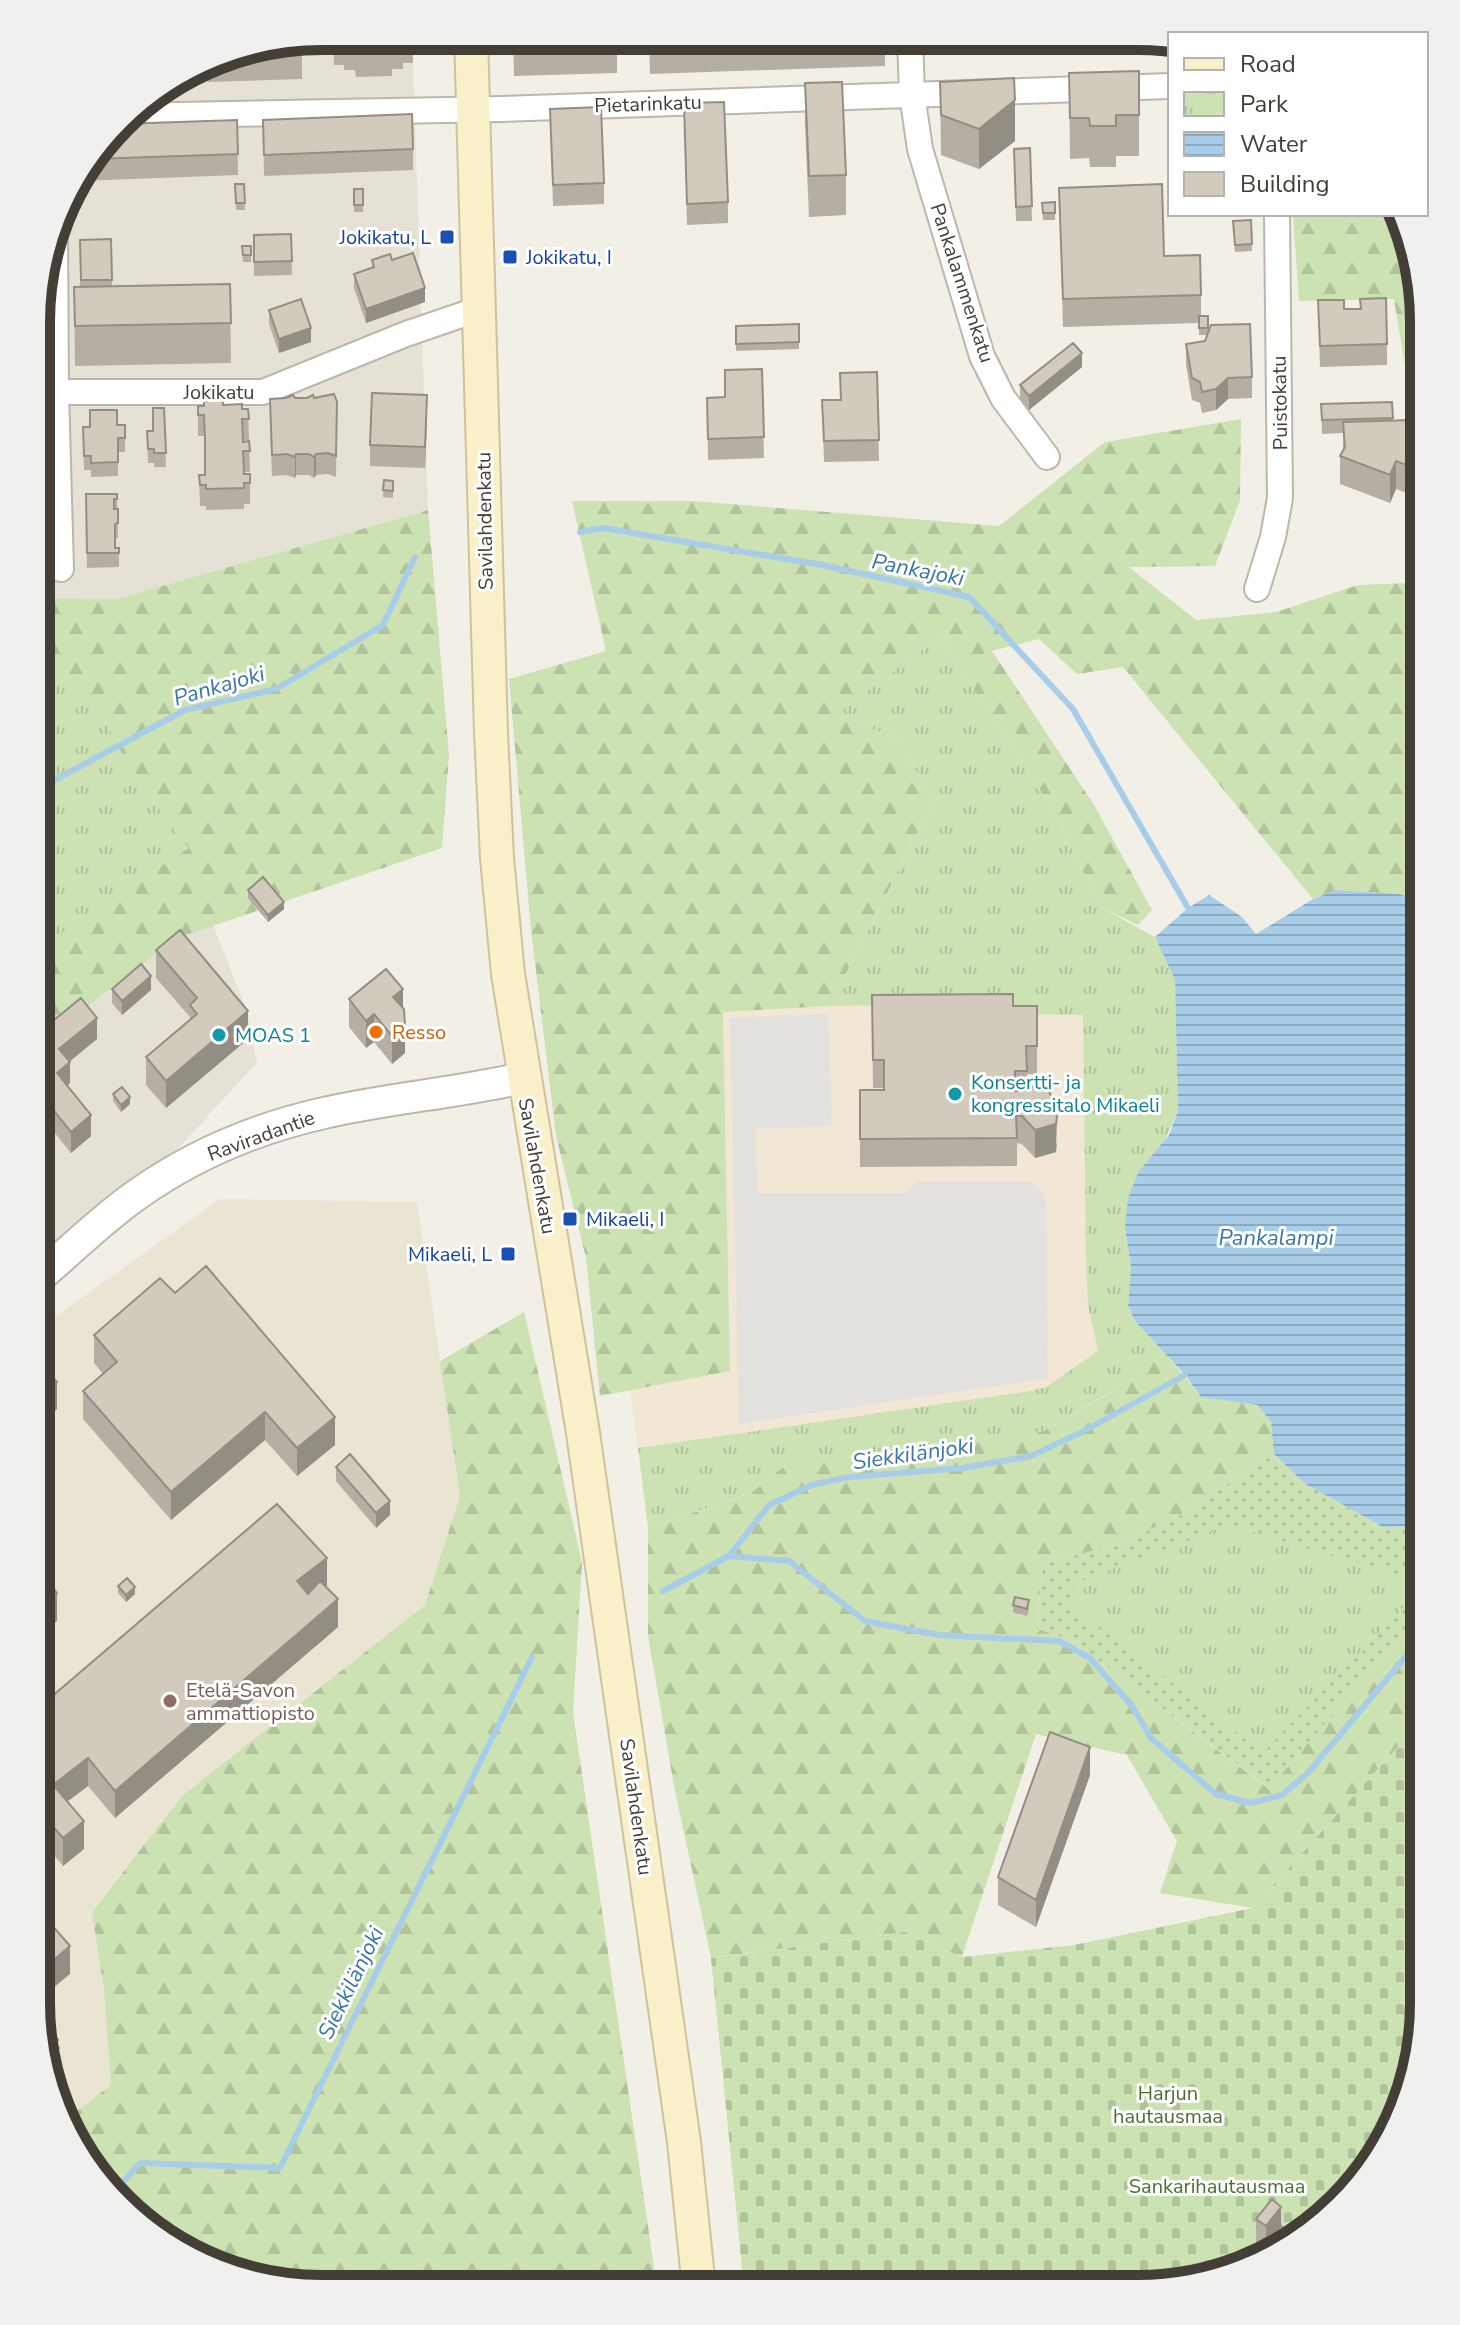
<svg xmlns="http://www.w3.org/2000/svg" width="1460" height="2325" font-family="'Nunito Sans',sans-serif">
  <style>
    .residential { fill: #e5e1d5 }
    .commercial { fill: #f2e6d4 }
    .education { fill: #eae4d2 }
    .grass { fill: url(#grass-dots) }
    .forest { fill: url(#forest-firs) }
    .cemetery { fill: url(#cemetery-stones) }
    .park { fill: url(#park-tufts) }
    .parking { fill: #e3e1de }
    .water { fill: url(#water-rules) }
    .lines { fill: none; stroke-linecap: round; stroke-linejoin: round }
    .stream { stroke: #a8cde9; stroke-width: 6 }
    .minor-casing { stroke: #bcb7aa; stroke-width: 28 }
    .tertiary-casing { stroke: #bcb7aa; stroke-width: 34 }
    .secondary-casing { stroke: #cdc29a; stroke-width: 36 }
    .minor { stroke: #fff; stroke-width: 24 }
    .tertiary { stroke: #fff; stroke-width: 30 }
    .secondary { stroke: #f9efc9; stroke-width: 32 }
    .wall { fill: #b5afa3 }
    .shaded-wall { fill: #938e84 }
    .building { fill: #d2cbbd; stroke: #938e84; stroke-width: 2 }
    .transit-dot { fill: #1a4fb4; stroke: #fff; stroke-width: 3 }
    .food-dot { fill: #e8710a; stroke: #fff; stroke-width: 3 }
    .culture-dot { fill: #0f9aa8; stroke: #fff; stroke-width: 3 }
    .education-dot { fill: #8d6e63; stroke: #fff; stroke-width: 3 }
    .labels { text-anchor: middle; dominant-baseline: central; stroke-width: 6; stroke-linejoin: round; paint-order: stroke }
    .street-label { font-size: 20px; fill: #443f36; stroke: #fff }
    .transit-label { font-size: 20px; fill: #164399; stroke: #fff; text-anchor: end }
    .food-label { font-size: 20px; fill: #c56008; stroke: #fff; text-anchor: start }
    .culture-label { font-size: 20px; fill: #0d838f; stroke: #fff; text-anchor: start }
    .education-label { font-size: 20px; fill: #785e54; stroke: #fff; text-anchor: start }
    .park-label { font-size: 20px; fill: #46702f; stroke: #fff }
    .water-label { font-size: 22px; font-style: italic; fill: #3a75a6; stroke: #fff }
    .rim { fill: none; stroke: #443f36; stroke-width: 10 }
  </style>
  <defs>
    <pattern id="grass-dots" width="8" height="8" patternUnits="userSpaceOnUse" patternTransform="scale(2)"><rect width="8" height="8" fill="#cce2b3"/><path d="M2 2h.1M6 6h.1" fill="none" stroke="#b0c39b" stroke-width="1.8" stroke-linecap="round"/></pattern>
    <pattern id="forest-firs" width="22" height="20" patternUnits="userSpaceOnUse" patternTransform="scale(2)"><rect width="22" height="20" fill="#cce2b3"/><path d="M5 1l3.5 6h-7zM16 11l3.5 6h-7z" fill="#b0c39b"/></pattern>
    <pattern id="cemetery-stones" width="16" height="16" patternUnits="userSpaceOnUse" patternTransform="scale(2)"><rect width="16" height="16" fill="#cce2b3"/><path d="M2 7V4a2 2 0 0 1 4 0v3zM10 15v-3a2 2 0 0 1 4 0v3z" fill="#b0c39b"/></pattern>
    <pattern id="park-tufts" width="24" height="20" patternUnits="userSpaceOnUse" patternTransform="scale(2)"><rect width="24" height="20" fill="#cce2b3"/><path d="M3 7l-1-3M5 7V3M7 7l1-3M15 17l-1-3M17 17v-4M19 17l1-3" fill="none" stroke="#b0c39b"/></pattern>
    <pattern id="water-rules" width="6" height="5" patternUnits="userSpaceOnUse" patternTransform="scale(2)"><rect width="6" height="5" fill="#a8cde9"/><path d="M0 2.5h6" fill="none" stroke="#8aa8be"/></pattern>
  </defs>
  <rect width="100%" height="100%" fill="#f2efe7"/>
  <!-- residential -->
  <path class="residential" d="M 322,36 L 412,36 L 428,510 L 117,599 L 38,598 L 38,285 L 66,195 L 133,107 L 213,58 Z
    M 213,925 L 247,1011 L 257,1063 L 132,1198 L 37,1279 L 37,1045 L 177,938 Z"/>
  <!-- commercial -->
  <path class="commercial" d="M 979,1004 L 980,1014 L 1083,1015 L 1086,1265 L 1088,1305 L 1098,1351 L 1046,1387 L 1030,1391 L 638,1448 L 630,1390 L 730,1371 L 723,1012 L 830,1006 Z"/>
  <!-- education -->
  <path class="education" d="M 220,1199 L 417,1202 L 460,1496 L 425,1605 L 182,1796 L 92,1911 L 104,1990 L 111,2085 L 64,2121 L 58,2113 L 36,2003 L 37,1330 Z"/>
  <!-- grass -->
  <path class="grass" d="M 1274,1454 L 1304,1483 L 1383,1527 L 1424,1526 L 1424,1607 L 1270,1789 L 1071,1640 L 1037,1629 L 1042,1564 L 1119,1544 L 1180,1515 Z"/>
  <!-- forest -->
  <path class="forest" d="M 1293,214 L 1402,214 L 1424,322 L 1424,481 L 1394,299 L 1299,301 Z
    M 1241,419 L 1240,500 L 1215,566 L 1129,567 L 1196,620 L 1276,612 L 1358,585 L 1411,583 L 1407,513 L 1424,491 L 1424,902 L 1399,894 L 1336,890 L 1313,899 L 1123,667 L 1077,674 L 1039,639 L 992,651 L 1094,805 L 1152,910 L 1138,925 L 1102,908 L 1048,802 L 939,637 L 837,715 L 897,738 L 934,800 L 830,1006 L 723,1012 L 730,1371 L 600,1396 L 586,1258 L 556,1136 L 531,930 L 509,679 L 606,651 L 572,501 L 693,501 L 999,526 L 1105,442 Z
    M 428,510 L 449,755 L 442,848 L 177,938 L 37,1045 L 38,598 L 117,599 Z
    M 524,1312 L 582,1562 L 573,1712 L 657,2288 L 285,2287 L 148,2230 L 64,2121 L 111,2085 L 104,1990 L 92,1912 L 182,1796 L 425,1605 L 460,1496 L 440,1361 Z
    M 1165,1353 L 1201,1397 L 1258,1404 L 1271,1422 L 1274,1454 L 1180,1515 L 1119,1544 L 1042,1564 L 1037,1629 L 1071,1640 L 1269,1789 L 1424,1607 L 1423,1719 L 1253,1908 L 1160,1893 L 1177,1841 L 1127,1755 L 1036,1734 L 962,1957 L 905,1932 L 711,1958 L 675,1791 L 648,1636 L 648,1528 L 751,1493 L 793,1459 L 1044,1431 L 1107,1395 Z"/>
  <!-- cemetery -->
  <path class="cemetery" d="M 1423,1719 L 1423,2022 L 1409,2095 L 1365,2177 L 1248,2267 L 1138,2289 L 744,2288 L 711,1958 L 905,1932 L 962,1957 L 1074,1945 L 1253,1908 Z"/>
  <!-- park -->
  <path class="park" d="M 939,637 L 1048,802 L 1102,908 L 1155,937 L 1175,980 L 1178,1111 L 1165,1140 L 1139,1172 L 1125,1228 L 1131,1267 L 1128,1306 L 1135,1321 L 1165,1353 L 1116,1389 L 1044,1431 L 788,1463 L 751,1493 L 648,1528 L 638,1448 L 1030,1391 L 1046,1387 L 1098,1351 L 1088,1305 L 1086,1265 L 1083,1015 L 979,1014 L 978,1004 L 830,1006 L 934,800 L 897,738 L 836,715 Z
    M 83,683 L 137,780 L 189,848 L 37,949 L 38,687 Z
    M 1229,1525 L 1424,1583 L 1424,1586 L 1263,1753 L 1072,1606 L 1076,1583 Z"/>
  <!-- parking -->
  <path class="parking" d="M 828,1014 L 832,1126 L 756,1129 L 757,1193 L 904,1193 L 918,1181 L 1031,1181 L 1042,1192 L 1046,1202 L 1048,1377 L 1044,1379 L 739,1424 L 730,1018 Z"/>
  <!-- water -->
  <path class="water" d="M 1336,890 L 1399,894 L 1424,902 L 1424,1526 L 1383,1527 L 1304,1483 L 1274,1454 L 1271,1422 L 1258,1405 L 1201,1397 L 1185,1375 L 1135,1321 L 1128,1306 L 1131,1267 L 1125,1228 L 1128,1198 L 1139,1171 L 1169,1135 L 1178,1111 L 1175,980 L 1155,937 L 1188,908 L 1209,895 L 1242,917 L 1256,934 L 1313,899 Z"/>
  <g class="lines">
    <!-- stream -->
    <path class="stream" d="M 580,532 L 603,528 L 822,565 L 969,597 L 1073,709 L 1188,908
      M 38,789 L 185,710 L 276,689 L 383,625 L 415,557
      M 729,1556 L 789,1561 L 865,1621 L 939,1635 L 1059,1641 L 1090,1658 L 1132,1706 L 1151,1738 L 1216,1794 L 1250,1803 L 1282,1795 L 1308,1773 L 1423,1636
      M 663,1591 L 729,1556 L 769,1505 L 812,1485 L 849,1477 L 963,1468 L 1031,1456 L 1082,1432 L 1185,1375
      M 117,2189 L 140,2163 L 280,2168 L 532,1657"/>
    <!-- minor casing -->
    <g class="minor-casing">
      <path id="minor" d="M 910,38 L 912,94 L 920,149 L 982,356 L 1003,398 L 1047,457
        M 126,116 L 501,109 L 1170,86
        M 55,229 L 56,392 L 61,569
        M 38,392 L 263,392 L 406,334 L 479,309
        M 1257,589 L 1273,537 L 1280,498 L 1277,214"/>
    </g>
    <!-- tertiary casing -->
    <g class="tertiary-casing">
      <path id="tertiary" d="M 37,1279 C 69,1252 100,1221 135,1196 C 191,1156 257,1128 324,1113 C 389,1098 457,1093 522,1078"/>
    </g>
    <!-- secondary casing -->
    <g class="secondary-casing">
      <path id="secondary" d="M 471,36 L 491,733 L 497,858 L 508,974 L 583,1433 L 684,2142 L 699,2288"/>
    </g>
    <!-- minor -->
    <use href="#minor" class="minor"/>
    <!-- tertiary -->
    <use href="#tertiary" class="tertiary"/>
    <!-- secondary -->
    <use href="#secondary" class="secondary"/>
  </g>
  <!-- wall -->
  <path class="wall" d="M 333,36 L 413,36 L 413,63 L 403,63 L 403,69 L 392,69 L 392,76 L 356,77 L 355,70 L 344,70 L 344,65 L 334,65 Z
    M 513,37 L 617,37 L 617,73 L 514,76 Z
    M 649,37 L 885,38 L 885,66 L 650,74 Z
    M 302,40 L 302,79 L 208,82 L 207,61 L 213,58 Z
    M 193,70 L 193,82 L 173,82 Z
    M 1139,71 L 1139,156 L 1116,156 L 1116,167 L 1090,167 L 1089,158 L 1070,159 L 1069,73 Z
    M 940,82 L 1015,141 L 979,169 L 941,155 Z
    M 805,83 L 846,175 L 846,215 L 809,217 L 805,124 Z
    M 684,103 L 728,202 L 728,223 L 687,225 Z
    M 550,109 L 604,183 L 604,204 L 553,206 Z
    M 237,120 L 238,175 L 78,181 L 120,124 Z
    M 263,120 L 413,149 L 413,170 L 264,176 Z
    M 1030,148 L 1032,221 L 1016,221 L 1014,149 Z
    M 235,184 L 244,184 L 245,210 L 236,210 Z
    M 1059,188 L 1164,256 L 1201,295 L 1201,316 L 1208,316 L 1208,333 L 1252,377 L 1252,398 L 1228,399 L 1216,410 L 1202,413 L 1200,403 L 1192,400 L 1186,365 L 1186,344 L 1205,341 L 1208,335 L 1199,335 L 1199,323 L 1063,327 Z
    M 354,189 L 363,189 L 363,212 L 354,212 Z
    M 1055,202 L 1055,220 L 1043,220 L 1042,203 Z
    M 1227,214 L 1258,214 L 1258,215 L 1227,216 Z
    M 1251,220 L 1252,251 L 1235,252 L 1233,221 Z
    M 291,234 L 292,275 L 254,276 L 254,235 Z
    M 111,239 L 112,286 L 230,284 L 231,363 L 75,366 L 74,287 L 80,287 L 80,240 Z
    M 242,246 L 251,246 L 251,262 L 243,262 Z
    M 372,260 L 392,260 L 425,302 L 366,323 L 354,288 L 354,274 L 372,267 Z
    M 1318,300 L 1344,309 L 1387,344 L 1387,365 L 1320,367 Z
    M 269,310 L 311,342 L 279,353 L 269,324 Z
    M 799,324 L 799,349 L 736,351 L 736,326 Z
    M 1082,367 L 1029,410 L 1020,399 L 1020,385 Z
    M 762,369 L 764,458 L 708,460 L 707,398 L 725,397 Z
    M 877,372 L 879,461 L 824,462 L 822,400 L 840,400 Z
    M 286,398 L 314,398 L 337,402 L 336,477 L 328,474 L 316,475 L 314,478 L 309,475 L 296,475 L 295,478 L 287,475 L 272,476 L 270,420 Z
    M 1392,402 L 1393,421 L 1411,420 L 1412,487 L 1409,494 L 1396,489 L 1390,503 L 1340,484 L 1340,456 L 1343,450 L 1343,433 L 1322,434 L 1321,404 Z
    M 223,405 L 242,409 L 248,409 L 249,440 L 243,440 L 243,442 L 249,441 L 250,472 L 244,472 L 244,474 L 250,474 L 250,504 L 244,504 L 244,509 L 206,510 L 206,506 L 200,506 L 199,475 L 205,475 L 205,460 L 204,436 L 198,436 L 198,406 Z
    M 164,408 L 166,467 L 154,467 L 154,463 L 148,463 L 147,431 L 153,431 Z
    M 427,416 L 425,468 L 370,466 L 370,445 Z
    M 125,425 L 125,452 L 118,452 L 118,476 L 91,477 L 91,470 L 84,470 L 83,427 Z
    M 384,480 L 393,481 L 393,498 L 383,497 Z
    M 86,494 L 117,494 L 118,538 L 115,538 L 115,548 L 119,548 L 119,567 L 87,568 Z
    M 248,890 L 284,909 L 268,922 L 248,898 Z
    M 156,950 L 248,1039 L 166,1108 L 146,1085 L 146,1057 L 190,1020 L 190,1017 L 156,978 Z
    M 112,989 L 151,990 L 122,1015 L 112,1003 Z
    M 872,995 L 1013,1006 L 1037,1006 L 1037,1074 L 1027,1074 L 1027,1091 L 1057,1145 L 1056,1152 L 1035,1158 L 1022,1144 L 1017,1143 L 1017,1166 L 860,1167 L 860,1090 L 884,1090 L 884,1088 L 873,1088 Z
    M 349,999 L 403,1008 L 405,1053 L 392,1064 L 374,1042 L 366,1048 L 349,1027 Z
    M 37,1034 L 97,1039 L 69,1062 L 70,1083 L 67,1086 L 91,1136 L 71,1153 L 37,1111 Z
    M 113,1094 L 130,1104 L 121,1112 L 113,1101 Z
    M 94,1335 L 335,1445 L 297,1476 L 265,1440 L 171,1520 L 83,1419 L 83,1391 L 103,1374 L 94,1363 Z
    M 336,1467 L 390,1515 L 376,1528 L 336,1481 Z
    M 118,1586 L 135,1594 L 126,1602 L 118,1593 Z
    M 327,1586 L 325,1587 L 338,1627 L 115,1818 L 88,1786 L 67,1802 L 84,1849 L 63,1866 L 36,1834 L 36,1710 Z
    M 1013,1605 L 1029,1608 L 1027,1616 L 1013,1612 Z
    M 1090,1775 L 1036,1927 L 998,1905 L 998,1877 Z
    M 1256,2219 L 1281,2226 L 1287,2231 L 1295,2231 L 1265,2254 L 1256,2247 Z"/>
  <!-- shaded-wall -->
  <path class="shaded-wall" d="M 1015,100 L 1015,141 L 979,169 L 979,129 Z
    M 425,288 L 425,302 L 366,323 L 366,309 Z
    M 311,328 L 311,342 L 279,353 L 279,339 Z
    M 1082,353 L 1082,367 L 1029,410 L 1029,396 Z
    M 1228,378 L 1228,399 L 1216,410 L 1216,389 Z
    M 427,395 L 427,416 L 425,468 L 425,447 Z
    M 296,454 L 296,475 L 295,478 L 295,457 Z
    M 316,454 L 316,475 L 314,478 L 314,457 Z
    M 1412,459 L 1412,487 L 1409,494 L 1409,466 Z
    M 1396,461 L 1396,489 L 1390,503 L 1390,475 Z
    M 284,902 L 284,909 L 268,922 L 268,915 Z
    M 151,976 L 151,990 L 122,1015 L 122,1001 Z
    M 403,989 L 403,1017 L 393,997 Z
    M 248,1011 L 248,1039 L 166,1108 L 166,1081 Z
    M 374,1014 L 374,1042 L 366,1048 L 366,1021 Z
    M 97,1018 L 97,1039 L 59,1070 L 59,1049 Z
    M 405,1026 L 405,1053 L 392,1064 L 392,1036 Z
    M 70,1062 L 70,1083 L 57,1094 L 57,1073 Z
    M 130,1097 L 130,1104 L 121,1112 L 121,1105 Z
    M 91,1115 L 91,1136 L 71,1153 L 71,1132 Z
    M 1057,1117 L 1056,1152 L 1035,1158 L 1035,1130 Z
    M 57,1382 L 57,1409 L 37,1428 L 37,1400 Z
    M 265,1412 L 265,1440 L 171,1520 L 171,1492 Z
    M 335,1417 L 335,1445 L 297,1476 L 297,1448 Z
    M 390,1501 L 390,1515 L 376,1528 L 376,1513 Z
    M 327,1558 L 327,1586 L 297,1609 L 297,1581 Z
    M 135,1587 L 135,1594 L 126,1602 L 126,1595 Z
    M 57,1593 L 57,1621 L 36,1638 L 37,1610 Z
    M 338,1599 L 338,1627 L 115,1818 L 115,1791 Z
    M 1090,1747 L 1090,1775 L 1036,1927 L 1036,1900 Z
    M 88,1758 L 88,1786 L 53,1812 L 53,1785 Z
    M 84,1821 L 84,1849 L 63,1866 L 63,1838 Z
    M 70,1946 L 70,1974 L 36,2002 L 36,1975 Z
    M 58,2040 L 59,2069 L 51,2076 L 47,2058 L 55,2043 Z
    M 1281,2207 L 1281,2234 L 1269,2241 L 1269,2250 L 1266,2253 L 1266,2226 Z"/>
  <!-- building -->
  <path class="building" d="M 334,36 L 403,36 L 403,41 L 392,41 L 392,49 L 356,50 L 355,42 L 344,43 L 344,37 L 334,37 Z
    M 514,37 L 617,37 L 617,52 L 514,54 Z
    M 650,37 L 885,38 L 650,46 Z
    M 302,40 L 302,52 L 232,54 Z
    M 1139,71 L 1139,115 L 1116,115 L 1116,126 L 1090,126 L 1089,118 L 1070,118 L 1069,73 Z
    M 1014,78 L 1015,100 L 979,129 L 941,115 L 940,82 Z
    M 842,82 L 846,175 L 809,176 L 805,83 Z
    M 724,102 L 728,202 L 687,204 L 684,103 Z
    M 601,107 L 604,183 L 553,185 L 550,109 Z
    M 412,114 L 413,149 L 264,155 L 263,120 Z
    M 237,120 L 238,154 L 93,159 L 120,124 Z
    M 1030,148 L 1032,206 L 1016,207 L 1014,149 Z
    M 235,184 L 244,184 L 245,203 L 236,203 Z
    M 1162,184 L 1164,256 L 1200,255 L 1201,295 L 1063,299 L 1059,188 Z
    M 354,189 L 363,189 L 363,205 L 354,205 Z
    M 1055,202 L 1055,213 L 1043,213 L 1042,203 Z
    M 1251,220 L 1252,244 L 1235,245 L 1233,221 Z
    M 291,234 L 292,261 L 254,262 L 254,235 Z
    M 111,239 L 112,280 L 81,280 L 80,240 Z
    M 242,246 L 251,246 L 251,255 L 243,255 Z
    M 413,253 L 425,288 L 366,309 L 354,274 L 374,267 L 372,260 L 390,254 L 392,260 Z
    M 230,284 L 231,323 L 75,326 L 74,287 Z
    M 1386,298 L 1387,344 L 1320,346 L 1318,300 L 1344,300 L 1344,309 L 1361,309 L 1360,299 Z
    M 301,299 L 311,328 L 279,339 L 269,310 Z
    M 1199,316 L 1208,316 L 1208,328 L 1199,328 Z
    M 799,324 L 799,342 L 736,344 L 736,326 Z
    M 1250,324 L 1252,377 L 1228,378 L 1216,389 L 1202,392 L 1200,382 L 1192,378 L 1186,344 L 1205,341 L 1211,325 Z
    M 1073,343 L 1082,353 L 1029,396 L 1020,385 Z
    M 762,369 L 764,437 L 708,439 L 707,398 L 725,397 L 725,370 Z
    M 877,372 L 879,440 L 824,441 L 822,400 L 841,400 L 840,373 Z
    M 372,393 L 427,395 L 425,447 L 370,445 Z
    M 334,394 L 337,402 L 336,456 L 328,453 L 316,454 L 314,457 L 309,454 L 296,454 L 295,457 L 287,454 L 272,455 L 270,399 L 286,398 L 293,395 L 295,398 L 307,398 L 313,395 L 314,398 Z
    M 223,400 L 223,405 L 242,404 L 242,409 L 248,409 L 249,419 L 242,419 L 243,442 L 249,441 L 250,451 L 243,451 L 244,474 L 250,474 L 250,483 L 244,483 L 244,488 L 206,489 L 206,485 L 200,485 L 199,475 L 205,475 L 205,439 L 204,415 L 198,415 L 198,406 L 204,406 L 204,401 Z
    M 1392,402 L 1393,418 L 1322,420 L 1321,404 Z
    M 153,408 L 164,408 L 166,453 L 154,453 L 154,449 L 148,449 L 147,431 L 153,431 Z
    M 90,410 L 117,410 L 117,425 L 125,425 L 125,438 L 118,438 L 118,462 L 91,463 L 91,456 L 84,456 L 83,427 L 90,427 Z
    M 1411,420 L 1412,459 L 1409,466 L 1396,461 L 1390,475 L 1340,456 L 1345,447 L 1343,422 Z
    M 384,480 L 393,481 L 393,491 L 383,490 Z
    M 86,494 L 117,494 L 117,499 L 114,499 L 114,509 L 118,509 L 118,523 L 115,524 L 115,548 L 119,548 L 119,553 L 87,553 Z
    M 263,877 L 284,902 L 268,915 L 248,890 Z
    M 180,930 L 248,1011 L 166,1081 L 146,1057 L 197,1014 L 190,1005 L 197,998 L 156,950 Z
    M 141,964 L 151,976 L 122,1001 L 112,989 Z
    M 386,969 L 403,989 L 393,997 L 404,1009 L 405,1026 L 392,1036 L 374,1014 L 366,1021 L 349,999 Z
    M 1013,994 L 1013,1006 L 1037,1006 L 1037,1046 L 1026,1046 L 1027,1071 L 1015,1071 L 1015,1091 L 1030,1091 L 1034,1085 L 1047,1083 L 1057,1117 L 1056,1124 L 1035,1130 L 1022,1116 L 1016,1115 L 1017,1138 L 860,1139 L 860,1090 L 884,1090 L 884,1060 L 873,1060 L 872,995 Z
    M 81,998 L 97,1018 L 59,1049 L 70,1062 L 57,1073 L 91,1115 L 71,1132 L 37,1090 L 37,1034 Z
    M 122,1087 L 130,1097 L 121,1105 L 113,1094 Z
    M 206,1266 L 335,1417 L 297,1448 L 265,1412 L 171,1492 L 83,1391 L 117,1362 L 94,1335 L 160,1278 L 175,1293 Z
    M 37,1360 L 57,1382 L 37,1400 Z
    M 350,1454 L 390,1501 L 376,1513 L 336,1467 Z
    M 277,1504 L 327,1558 L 297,1581 L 308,1594 L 320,1581 L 338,1599 L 115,1791 L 88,1758 L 53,1785 L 84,1821 L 63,1838 L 36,1807 L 36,1710 Z
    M 37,1566 L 57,1593 L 37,1610 Z
    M 127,1578 L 135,1587 L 126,1595 L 118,1586 Z
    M 1015,1597 L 1029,1600 L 1027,1609 L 1013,1605 Z
    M 1050,1732 L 1090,1747 L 1036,1900 L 998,1877 Z
    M 36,1907 L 70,1946 L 36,1975 Z
    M 40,2025 L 50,2037 L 53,2034 L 58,2040 L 55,2043 L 59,2048 L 47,2058 Z
    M 1272,2199 L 1281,2207 L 1266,2226 L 1256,2219 Z
    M 1281,2226 L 1287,2231 L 1290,2227 L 1295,2231 L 1275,2246 L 1269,2241 Z"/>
  <!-- markers -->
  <g class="transit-dot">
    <rect x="439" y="229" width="16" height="16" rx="4"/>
    <rect x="502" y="249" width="16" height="16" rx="4"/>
    <rect x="562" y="1211" width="16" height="16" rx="4"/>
    <rect x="500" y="1246" width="16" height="16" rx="4"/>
  </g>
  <circle class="food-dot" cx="376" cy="1032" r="8"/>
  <g class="culture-dot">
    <circle cx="219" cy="1035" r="8"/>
    <circle cx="955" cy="1094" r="8"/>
  </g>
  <circle class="education-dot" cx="170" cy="1701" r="8"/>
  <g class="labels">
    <!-- street labels -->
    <g class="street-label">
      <text transform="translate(648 104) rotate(-2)">Pietarinkatu</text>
      <text transform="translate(962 283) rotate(72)">Pankalammenkatu</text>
      <text x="219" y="392">Jokikatu</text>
      <text transform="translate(1280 403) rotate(-91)">Puistokatu</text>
      <text transform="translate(485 521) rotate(-91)">Savilahdenkatu</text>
      <text transform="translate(261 1136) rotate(-20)">Raviradantie</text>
      <text transform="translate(537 1166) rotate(80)">Savilahdenkatu</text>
      <text transform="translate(636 1807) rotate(82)">Savilahdenkatu</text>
    </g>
    <!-- transit labels -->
    <g class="transit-label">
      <text x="431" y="237">Jokikatu, L</text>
      <text x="526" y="257" text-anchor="start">Jokikatu, I</text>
      <text x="586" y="1219" text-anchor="start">Mikaeli, I</text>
      <text x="492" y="1254">Mikaeli, L</text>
    </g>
    <!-- food labels -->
    <g class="food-label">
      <text x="392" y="1032">Resso</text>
    </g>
    <!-- culture labels -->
    <g class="culture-label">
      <text x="235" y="1035">MOAS 1</text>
      <text x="971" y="1082">Konsertti- ja<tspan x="971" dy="23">kongressitalo Mikaeli</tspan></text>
    </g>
    <!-- education labels -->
    <g class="education-label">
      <text x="186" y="1690">Etelä-Savon<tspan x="186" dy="23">ammattiopisto</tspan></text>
    </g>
    <!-- park labels -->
    <g class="park-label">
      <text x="1168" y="2093">Harjun<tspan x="1168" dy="23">hautausmaa</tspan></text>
      <text x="1217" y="2186">Sankarihautausmaa</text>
    </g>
    <!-- water labels -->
    <g class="water-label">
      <text transform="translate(918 570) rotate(11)">Pankajoki</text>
      <text transform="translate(219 686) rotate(-16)">Pankajoki</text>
      <text x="1276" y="1238">Pankalampi</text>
      <text transform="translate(913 1454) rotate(-8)">Siekkilänjoki</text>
      <text transform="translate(351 1983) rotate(-64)">Siekkilänjoki</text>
    </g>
  </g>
  <!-- crop -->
  <path d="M0 0H1460V2325H0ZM322 50H1138A272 272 0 0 1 1410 322V2003A272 272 0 0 1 1138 2275H322A272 272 0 0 1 50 2003V322A272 272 0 0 1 322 50Z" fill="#f0f0ef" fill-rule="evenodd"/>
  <path class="rim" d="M322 50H1138A272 272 0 0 1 1410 322V2003A272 272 0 0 1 1138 2275H322A272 272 0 0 1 50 2003V322A272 272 0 0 1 322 50Z"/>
  <!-- legend -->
  <rect x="1168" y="32" width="260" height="184" fill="#ffffff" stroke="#b4b2af" stroke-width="2"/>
  <rect x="1184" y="58" width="40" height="12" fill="#f9efc9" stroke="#b4b2af" stroke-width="2"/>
  <text x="1240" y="72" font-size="24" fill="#443f36">Road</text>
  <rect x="1184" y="92" width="40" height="24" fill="url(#park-tufts)" stroke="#b4b2af" stroke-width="2"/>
  <text x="1240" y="112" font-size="24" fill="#443f36">Park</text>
  <rect x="1184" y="132" width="40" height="24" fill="url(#water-rules)" stroke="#b4b2af" stroke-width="2"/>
  <text x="1240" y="152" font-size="24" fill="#443f36">Water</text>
  <rect x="1184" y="172" width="40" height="24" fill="#d2cbbd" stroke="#b4b2af" stroke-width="2"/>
  <text x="1240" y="192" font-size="24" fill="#443f36">Building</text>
</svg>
